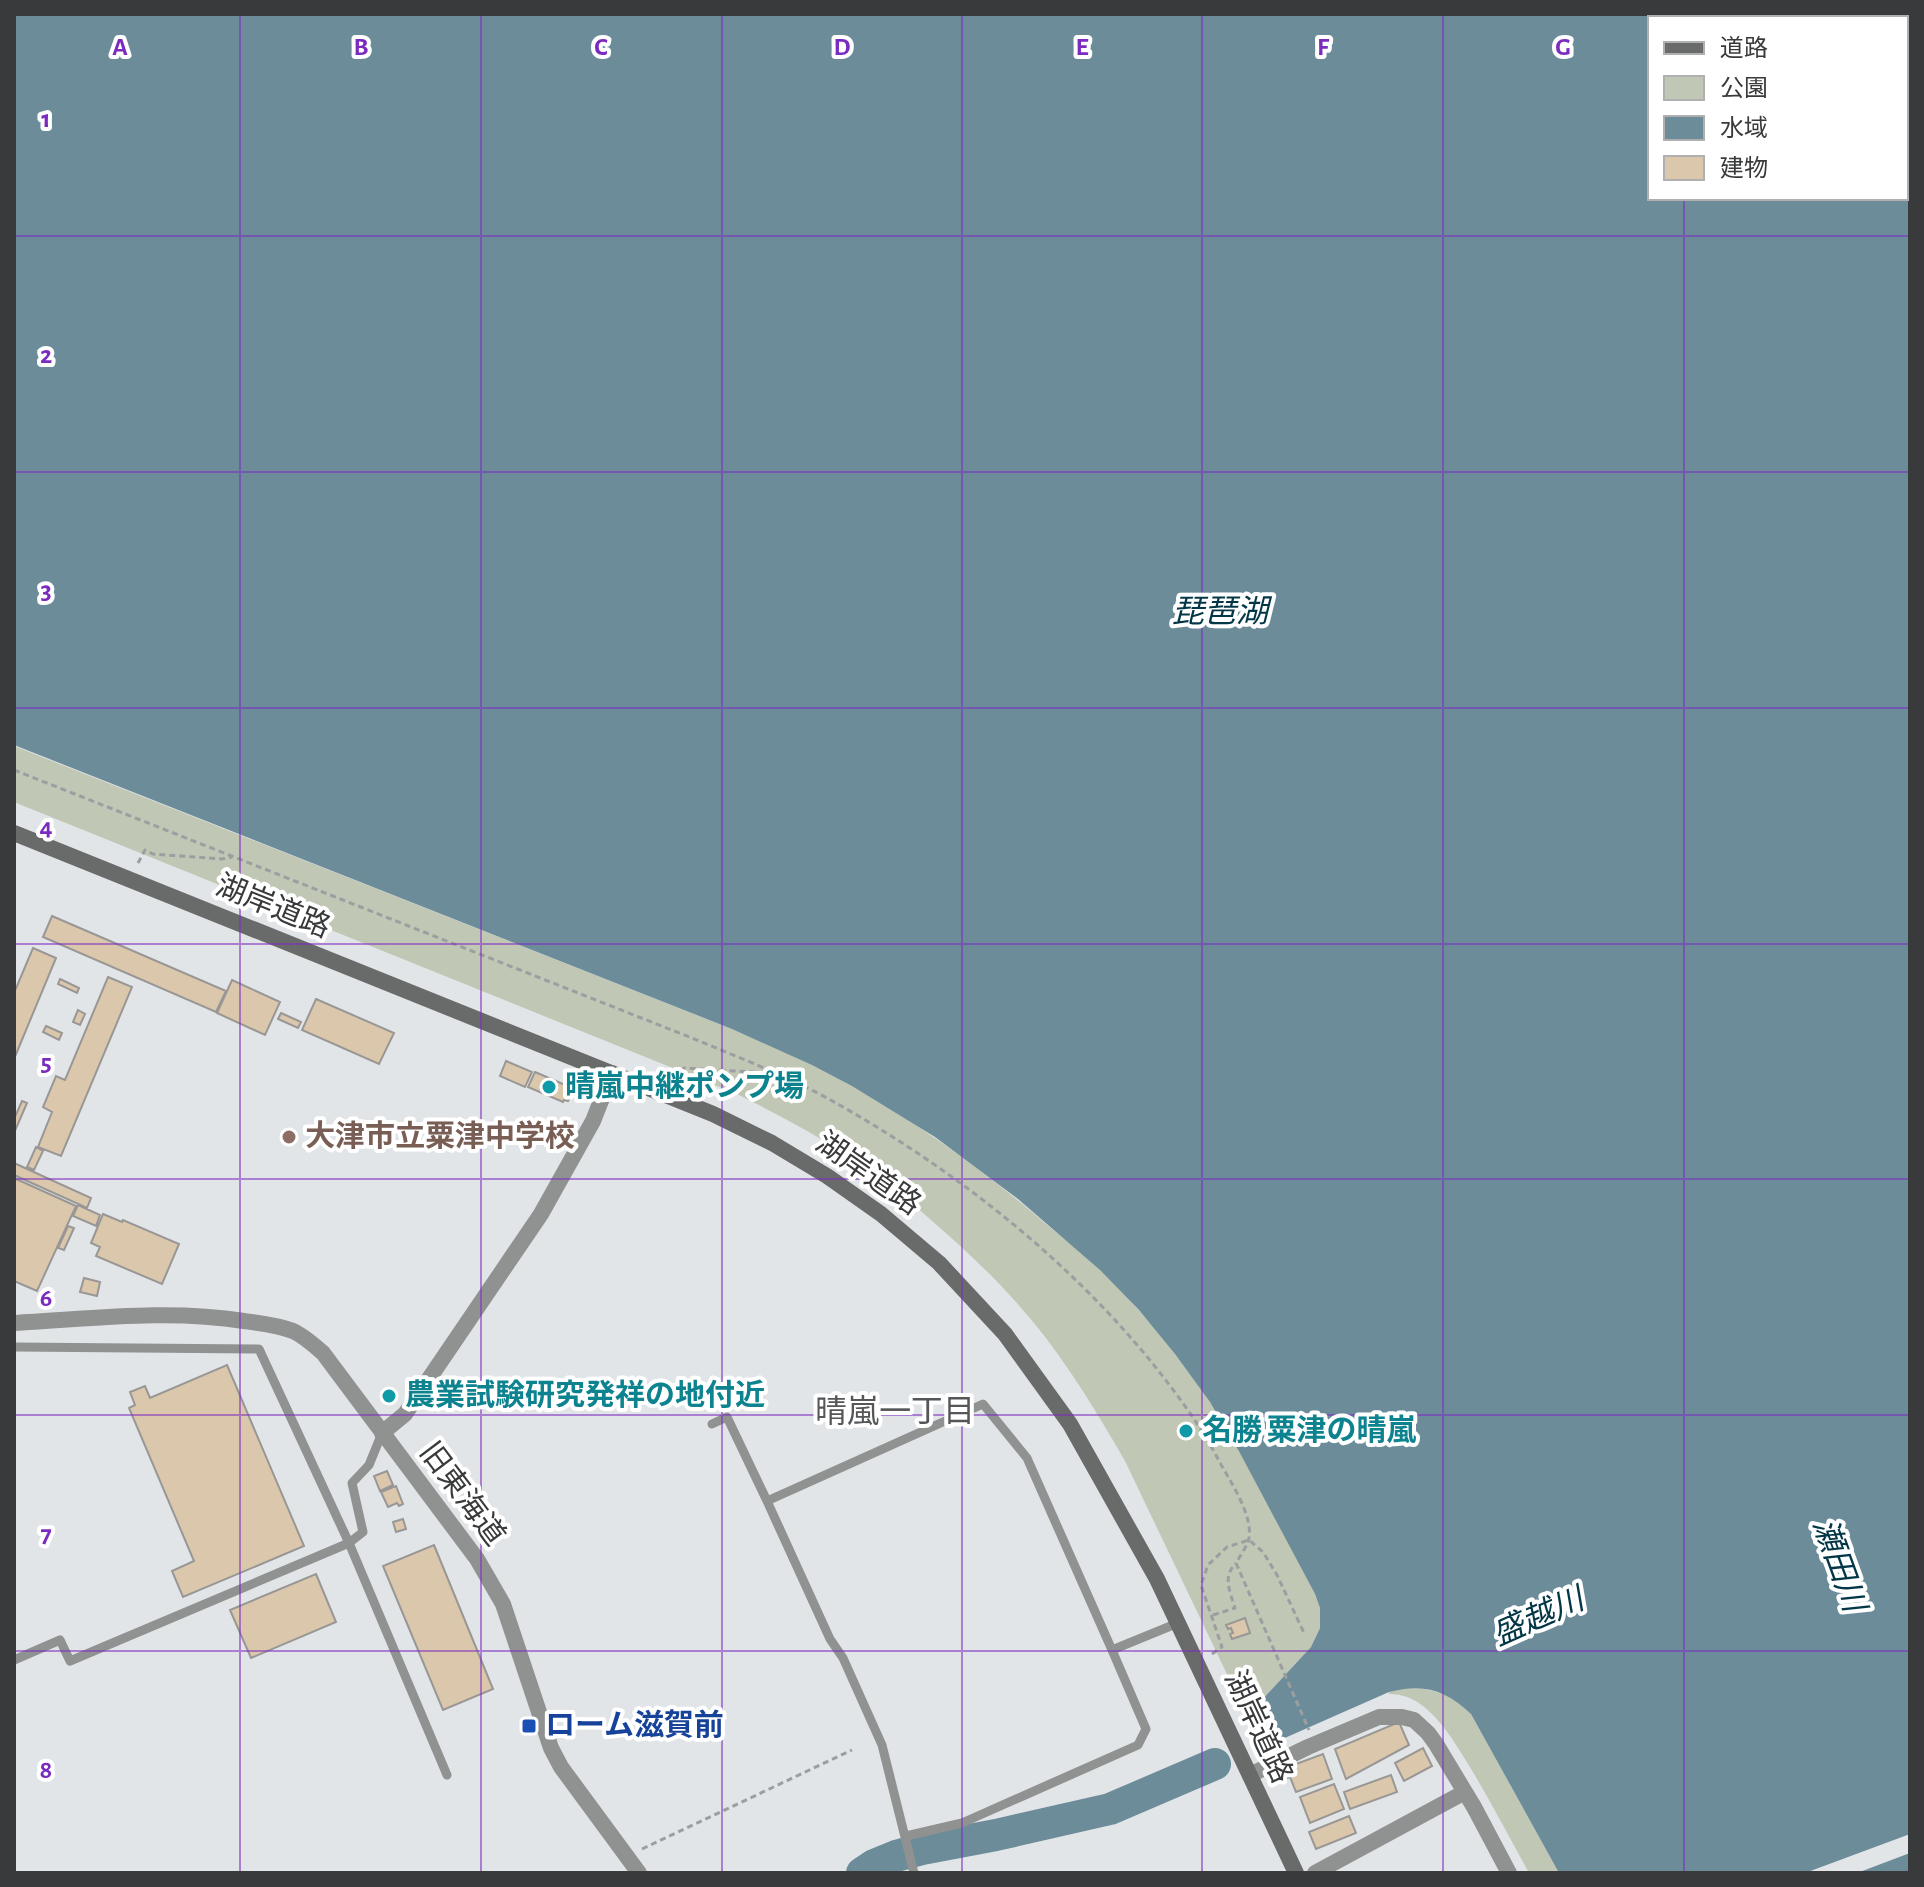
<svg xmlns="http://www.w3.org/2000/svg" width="1924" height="1887" font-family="'Alegreya Sans','Noto Sans JP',sans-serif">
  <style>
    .green { fill: #c0c7b5 }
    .water { fill: #6c8c9a; fill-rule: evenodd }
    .pier { fill: #e2e5e7 }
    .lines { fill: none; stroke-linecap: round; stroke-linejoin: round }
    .river { stroke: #6c8c9a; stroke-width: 32 }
    .building { fill: #dbc7ac; stroke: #999795; stroke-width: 2 }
    .path { stroke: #9c9ea0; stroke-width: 3; stroke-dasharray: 6 4; stroke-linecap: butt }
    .service { stroke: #909291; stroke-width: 9 }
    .minor { stroke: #909291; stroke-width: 16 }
    .tertiary { stroke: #909291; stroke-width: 16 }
    .secondary { stroke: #696a6a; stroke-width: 16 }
    .grid { fill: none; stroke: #7b2cbf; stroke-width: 2; stroke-opacity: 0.55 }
    .culture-dot { fill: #0f9aa8; stroke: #fff; stroke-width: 3 }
    .education-dot { fill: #8d6e63; stroke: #fff; stroke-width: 3 }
    .transit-dot { fill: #1a4fb4; stroke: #fff; stroke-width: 3 }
    .labels { text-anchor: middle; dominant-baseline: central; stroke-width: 8; stroke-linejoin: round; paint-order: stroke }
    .street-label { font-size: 30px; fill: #393a3b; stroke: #fff }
    .culture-label { font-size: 30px; font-weight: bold; fill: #0d838f; stroke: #fff; text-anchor: start }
    .education-label { font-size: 30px; font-weight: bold; fill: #785e54; stroke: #fff; text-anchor: start }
    .transit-label { font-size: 30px; font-weight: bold; fill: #164399; stroke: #fff; text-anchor: start }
    .water-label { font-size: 32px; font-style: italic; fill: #033647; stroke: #fff }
    .neighbourhood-label { font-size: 32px; fill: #545658; stroke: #fff }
    .grid-label { font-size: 26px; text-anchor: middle; font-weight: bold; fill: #7b2cbf; stroke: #fff; stroke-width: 8; stroke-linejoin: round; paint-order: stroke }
  </style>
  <rect width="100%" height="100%" fill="#e2e5e7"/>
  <!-- green -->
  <path class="green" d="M 14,746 L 732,1029 C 773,1047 814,1064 853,1086 C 922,1126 986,1172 1046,1224 C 1064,1239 1084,1254 1101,1271 C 1142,1310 1178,1355 1210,1402 C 1250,1463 1281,1530 1315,1594 L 1320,1608 L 1320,1628 L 1311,1647 L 1247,1716 L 1125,1461 C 1098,1414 1069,1366 1034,1323 C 1003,1285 968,1252 931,1220 C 906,1198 882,1177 854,1159 C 816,1135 777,1114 737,1094 L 14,802 Z
    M 1401,1688 C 1430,1687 1450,1693 1471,1714 L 1559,1873 L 1529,1873 C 1508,1835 1488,1796 1465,1759 C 1453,1740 1441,1720 1423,1706 C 1413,1698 1402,1694 1389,1694 L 1389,1692 Z"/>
  <!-- water -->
  <path class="water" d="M 14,14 L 1910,14 L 1910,1873 L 1559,1873 L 1471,1714 C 1446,1690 1423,1683 1389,1692 L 1262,1748 L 1247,1716 L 1311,1647 L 1320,1628 L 1320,1608 L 1315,1594 L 1240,1453 L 1210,1402 L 1175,1354 L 1139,1310 L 1100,1270 L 1018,1199 L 935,1137 L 852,1086 L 812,1065 L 732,1029 L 14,745 ZM 1650,18 L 1906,18 L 1906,198 L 1650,198 Z"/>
  <!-- pier -->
  <path class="pier" d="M 1910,1834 L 1910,1853 L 1857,1873 L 1805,1873 Z"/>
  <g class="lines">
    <!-- river -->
    <path class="river" d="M 862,1873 L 874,1865 L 896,1856 L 922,1849 L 996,1835 L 1110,1809 L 1215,1764"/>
  </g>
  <!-- building -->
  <path class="building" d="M 52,916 L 226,991 L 216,1012 L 43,937 Z
    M 33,948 L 56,958 L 14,1059 L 14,993 Z
    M 108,977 L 132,987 L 61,1156 L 38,1147 L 52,1112 L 43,1107 L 56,1076 L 65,1080 Z
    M 60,979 L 79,988 L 77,993 L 58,984 Z
    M 232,980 L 280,1002 L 265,1035 L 217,1013 Z
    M 316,999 L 394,1033 L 379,1064 L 302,1030 Z
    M 78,1010 L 85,1014 L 80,1025 L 73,1022 Z
    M 281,1013 L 301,1022 L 298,1028 L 278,1019 Z
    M 46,1026 L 62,1033 L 59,1040 L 43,1032 Z
    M 506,1061 L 532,1072 L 525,1087 L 500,1076 Z
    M 535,1072 L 570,1087 L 568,1091 L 572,1093 L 568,1101 L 564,1100 L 563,1102 L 528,1087 Z
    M 22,1101 L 27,1103 L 14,1133 L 14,1119 Z
    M 36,1147 L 43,1151 L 34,1170 L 27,1167 Z
    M 14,1163 L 91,1198 L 87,1208 L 14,1175 Z
    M 14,1178 L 76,1206 L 37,1291 L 14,1281 Z
    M 78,1205 L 100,1215 L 96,1226 L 73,1216 Z
    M 103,1214 L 122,1222 L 123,1220 L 179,1244 L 162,1284 L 96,1256 L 100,1247 L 91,1243 Z
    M 68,1226 L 74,1228 L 64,1250 L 58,1248 Z
    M 84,1278 L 100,1282 L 97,1296 L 80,1292 Z
    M 227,1365 L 304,1546 L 183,1597 L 172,1571 L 194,1561 L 129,1408 L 135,1405 L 130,1392 L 145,1386 L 150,1398 Z
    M 387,1471 L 393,1485 L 380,1491 L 374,1476 Z
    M 396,1486 L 403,1504 L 399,1506 L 397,1503 L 388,1507 L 381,1492 Z
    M 403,1519 L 406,1529 L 396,1532 L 393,1522 Z
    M 434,1545 L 493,1689 L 443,1710 L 383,1566 Z
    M 316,1574 L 336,1622 L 251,1658 L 230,1610 Z
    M 1245,1618 L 1250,1633 L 1232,1639 L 1230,1634 L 1233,1633 L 1231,1628 L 1228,1629 L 1226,1625 Z
    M 1399,1722 L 1409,1745 L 1346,1779 L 1335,1749 Z
    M 1423,1748 L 1432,1766 L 1404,1781 L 1395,1763 Z
    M 1323,1754 L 1332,1779 L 1296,1792 L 1290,1777 L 1285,1779 L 1282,1772 L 1286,1770 L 1285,1768 Z
    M 1391,1775 L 1397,1792 L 1350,1809 L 1344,1792 Z
    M 1334,1784 L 1344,1809 L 1310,1823 L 1300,1797 Z
    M 1349,1816 L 1356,1833 L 1316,1849 L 1309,1832 Z"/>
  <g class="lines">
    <!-- path -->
    <path class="path" d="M 14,770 L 692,1038 C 740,1058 790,1077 836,1103 C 953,1169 1063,1255 1149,1359 C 1174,1390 1199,1423 1218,1459 C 1229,1480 1256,1518 1248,1542 C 1245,1549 1240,1556 1236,1563 L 1309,1730
      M 138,863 L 145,850 L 153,854 L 222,859 L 232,857
      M 678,1081 L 684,1068 L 770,1073
      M 1213,1615 L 1235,1608 C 1230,1591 1222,1577 1236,1563
      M 1212,1654 L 1222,1647 L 1201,1585 L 1208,1565 L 1227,1547 L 1249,1540 L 1263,1552 L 1277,1575 L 1304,1633
      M 642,1849 L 852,1750"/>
    <!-- service -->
    <path class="service" d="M 14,1347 L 259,1349 L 349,1543 L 447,1775
      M 712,1424 L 727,1417 L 767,1501
      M 14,1660 L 60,1640 L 70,1661 L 349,1543 L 363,1532 L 352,1483 L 369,1465 L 382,1433
      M 906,1836 L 962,1823 L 1138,1745 L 1146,1729 L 1112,1650
      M 914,1873 L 882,1745 L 843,1658 L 830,1639 L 767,1501 L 983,1404 L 1027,1458 L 1112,1650 L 1178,1623"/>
    <!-- minor -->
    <path class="minor" d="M 1250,1775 L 1308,1747 L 1379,1717 L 1402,1717 L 1414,1720 L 1428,1733 L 1436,1744 L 1474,1807 L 1509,1873
      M 1315,1873 L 1465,1792"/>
    <!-- tertiary -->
    <path class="tertiary" d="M 14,1323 C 91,1319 167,1309 244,1321 C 260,1323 278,1325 293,1331 C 304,1336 314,1345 323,1353 L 477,1559 L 503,1604 L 551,1748 L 561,1767 L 639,1873
      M 382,1433 L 405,1414 L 541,1214 L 593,1121 L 612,1073"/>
    <!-- secondary -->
    <path class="secondary" d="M 14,833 L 713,1114 L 772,1143 L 827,1176 L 881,1214 L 939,1263 L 1005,1334 L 1070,1424 L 1157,1579 L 1296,1873"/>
  </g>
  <!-- grid -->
  <path class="grid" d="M 240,14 L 240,1873M 481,14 L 481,1873M 722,14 L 722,1873M 962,14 L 962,1873M 1202,14 L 1202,1873M 1443,14 L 1443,1873M 1684,14 L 1684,18M 1684,198 L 1684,1873M 14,236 L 1910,236M 14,472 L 1910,472M 14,708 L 1910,708M 14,944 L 1910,944M 14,1179 L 1910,1179M 14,1415 L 1910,1415M 14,1651 L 1910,1651"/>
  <!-- markers -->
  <g class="culture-dot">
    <circle cx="549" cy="1087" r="8"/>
    <circle cx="389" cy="1396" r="8"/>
    <circle cx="1186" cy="1431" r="8"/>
  </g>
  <circle class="education-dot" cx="289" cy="1137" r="8"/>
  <rect class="transit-dot" x="521" y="1718" width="16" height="16" rx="4"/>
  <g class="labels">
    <!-- street labels -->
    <g class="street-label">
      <text transform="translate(273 907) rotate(22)">湖岸道路</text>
      <text transform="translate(868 1174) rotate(35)">湖岸道路</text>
      <text transform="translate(462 1494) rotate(53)">旧東海道</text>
      <text transform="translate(1258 1727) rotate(65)">湖岸道路</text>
    </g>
    <!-- culture labels -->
    <g class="culture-label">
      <text x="565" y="1087">晴嵐中継ポンプ場</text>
      <text x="405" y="1396">農業試験研究発祥の地付近</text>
      <text x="1202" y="1431">名勝 粟津の晴嵐</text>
    </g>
    <!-- education labels -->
    <g class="education-label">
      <text x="305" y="1137">大津市立粟津中学校</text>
    </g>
    <!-- transit labels -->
    <g class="transit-label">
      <text x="545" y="1726">ローム滋賀前</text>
    </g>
    <!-- water labels -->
    <g class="water-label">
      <text x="1220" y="612">琵琶湖</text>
      <text transform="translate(1839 1565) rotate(70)">瀬田川</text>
      <text transform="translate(1538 1617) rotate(-24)">盛越川</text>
    </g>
    <!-- neighbourhood labels -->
    <g class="neighbourhood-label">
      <text x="895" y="1412">晴嵐一丁目</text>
    </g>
  </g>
  <g class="grid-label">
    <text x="120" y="55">A</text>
    <text x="361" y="55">B</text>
    <text x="601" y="55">C</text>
    <text x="842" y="55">D</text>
    <text x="1082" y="55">E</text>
    <text x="1323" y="55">F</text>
    <text x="1563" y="55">G</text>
    <text x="46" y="127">1</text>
    <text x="46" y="363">2</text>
    <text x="46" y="599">3</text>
    <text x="46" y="835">4</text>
    <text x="46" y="1071">5</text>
    <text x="46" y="1306">6</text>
    <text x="46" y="1542">7</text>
    <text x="46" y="1778">8</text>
  </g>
  <!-- border -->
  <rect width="1924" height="1887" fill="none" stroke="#393a3b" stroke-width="32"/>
  <!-- legend -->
  <rect x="1648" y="16" width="260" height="184" fill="#ffffff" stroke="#b0b0b1" stroke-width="2"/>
  <rect x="1664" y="42" width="40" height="12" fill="#696a6a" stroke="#b0b0b1" stroke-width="2"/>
  <text x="1720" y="56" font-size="24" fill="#393a3b">道路</text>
  <rect x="1664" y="76" width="40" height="24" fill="#c0c7b5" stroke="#b0b0b1" stroke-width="2"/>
  <text x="1720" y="96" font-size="24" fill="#393a3b">公園</text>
  <rect x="1664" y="116" width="40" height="24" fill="#6c8c9a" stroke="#b0b0b1" stroke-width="2"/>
  <text x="1720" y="136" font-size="24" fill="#393a3b">水域</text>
  <rect x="1664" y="156" width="40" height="24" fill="#dbc7ac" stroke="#b0b0b1" stroke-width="2"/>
  <text x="1720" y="176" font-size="24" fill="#393a3b">建物</text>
</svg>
